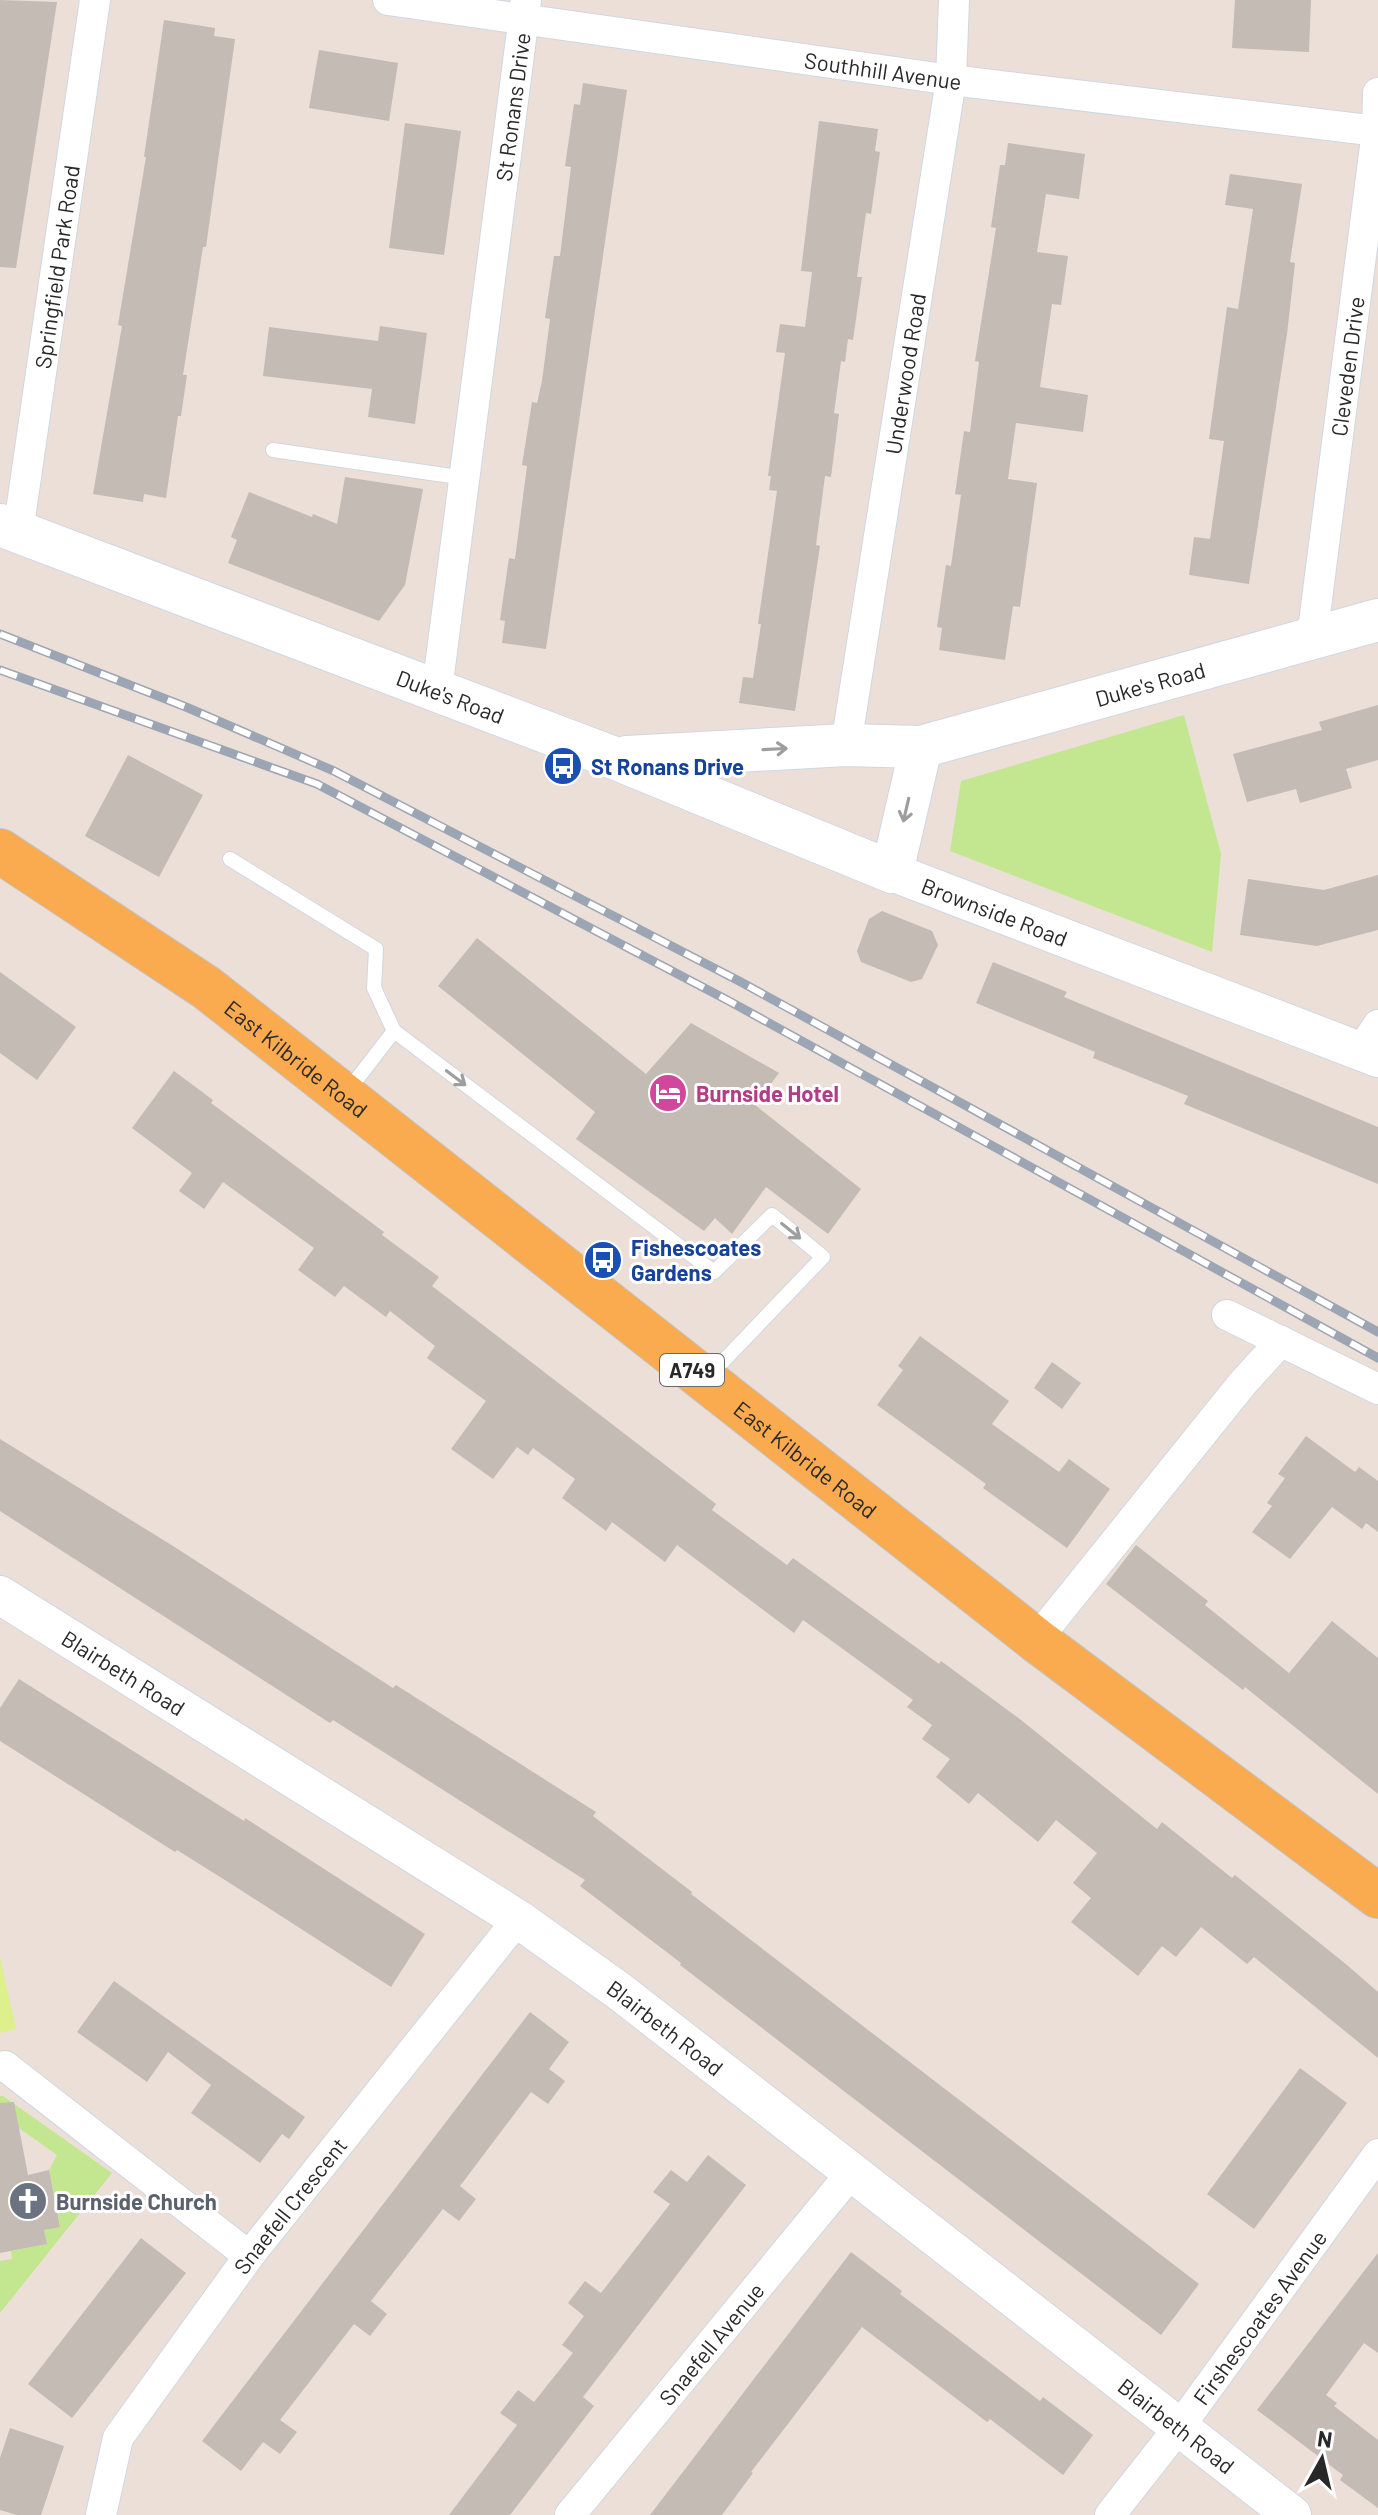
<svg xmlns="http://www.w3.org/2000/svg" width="1378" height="2515" font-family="Barlow,sans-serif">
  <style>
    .green { fill: #c2e790 }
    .pitch { fill: #ddf08b }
    .building { fill: #c3bbb4 }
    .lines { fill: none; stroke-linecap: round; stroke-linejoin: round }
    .service-casing { stroke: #ced7e3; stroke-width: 16 }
    .minor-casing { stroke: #ced7e3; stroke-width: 32 }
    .tertiary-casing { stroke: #ced7e3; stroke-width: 40 }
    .secondary-casing { stroke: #ced7e3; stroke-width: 44 }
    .primary-casing { stroke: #c3c3c3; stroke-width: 46 }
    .service { stroke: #fff; stroke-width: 14 }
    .minor { stroke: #fff; stroke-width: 30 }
    .tertiary { stroke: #fff; stroke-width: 38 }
    .secondary { stroke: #fff; stroke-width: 42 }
    .primary { stroke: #faaa4f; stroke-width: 44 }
    .rail-casing { stroke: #9ba5b4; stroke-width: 9 }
    .rail { stroke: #fff; stroke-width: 6; stroke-dasharray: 18; stroke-linecap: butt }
    .oneway { stroke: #9e9e9e }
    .labels { text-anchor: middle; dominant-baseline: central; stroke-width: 6; stroke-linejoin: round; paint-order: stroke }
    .shield { fill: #fff; stroke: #686868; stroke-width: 2 }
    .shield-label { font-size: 20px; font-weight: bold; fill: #282828 }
    .street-label { font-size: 22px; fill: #282828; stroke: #fff }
    .transit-label { font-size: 22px; font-weight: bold; fill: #164399; stroke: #fff; text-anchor: start }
    .hotel-label { font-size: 22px; font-weight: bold; fill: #b23c85; stroke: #fff; text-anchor: start }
    .worship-label { font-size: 22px; font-weight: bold; fill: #5b616d; stroke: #fff; text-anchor: start }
  </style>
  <rect width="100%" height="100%" fill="#ecdfd8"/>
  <!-- green -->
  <path class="green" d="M 1184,715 L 1221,854 L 1212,952 L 950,851 L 961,781 Z
    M 0,2096 L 3,2096 L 112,2173 L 0,2313 L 0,2261 L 12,2259 L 11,2251 L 47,2244 L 44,2230 L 60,2226 L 49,2170 L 57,2155 L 9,2121 L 0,2122 Z"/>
  <!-- pitch -->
  <path class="pitch" d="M 0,1957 L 16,2029 L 0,2033 Z"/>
  <!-- building -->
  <path class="building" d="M 0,0 L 57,2 L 16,268 L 0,267 Z
    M 1235,0 L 1311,0 L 1309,52 L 1232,48 Z
    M 164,20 L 215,28 L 214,36 L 235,39 L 206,247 L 203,247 L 183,375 L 187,375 L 181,416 L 178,416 L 166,498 L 144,494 L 143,502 L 93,494 L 122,326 L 118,325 L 146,157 L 144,157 Z
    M 319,50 L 398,63 L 389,121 L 309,108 Z
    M 583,83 L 627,90 L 546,649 L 502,643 L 505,621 L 500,620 L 509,558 L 515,559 L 527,466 L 522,465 L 532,402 L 537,403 L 542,381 L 550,319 L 545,318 L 554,256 L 560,256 L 571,167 L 565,166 L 574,104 L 580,105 Z
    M 819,121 L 878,129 L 875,151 L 880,152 L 871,214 L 866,213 L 857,277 L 862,277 L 853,340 L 848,339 L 845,362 L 841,361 L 834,413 L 839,414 L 831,477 L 825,476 L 816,545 L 820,546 L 795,711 L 739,703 L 743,677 L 753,678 L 761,624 L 758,624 L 777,491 L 769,490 L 771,476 L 768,476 L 785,353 L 776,352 L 780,324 L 805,327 L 812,272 L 801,271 Z
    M 405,123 L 461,131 L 444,255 L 389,248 Z
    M 1008,143 L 1085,154 L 1079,199 L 1046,194 L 1037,252 L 1068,256 L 1061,305 L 1052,304 L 1040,387 L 1088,395 L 1083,432 L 1016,423 L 1008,479 L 1037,483 L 1020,607 L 1013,606 L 1005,660 L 939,650 L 942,628 L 937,627 L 946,565 L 951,566 L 961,495 L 955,494 L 964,431 L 970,432 L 979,362 L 975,361 L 996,228 L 991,227 L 1000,165 L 1005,165 Z
    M 1230,174 L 1302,184 L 1290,262 L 1295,263 L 1287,334 L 1249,584 L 1189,575 L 1194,537 L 1210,539 L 1224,441 L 1209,439 L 1227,307 L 1238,309 L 1253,209 L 1225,205 Z
    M 380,326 L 427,333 L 415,424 L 368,417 L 372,389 L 263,376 L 269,327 L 378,341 Z
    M 345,477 L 423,489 L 405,585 L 379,621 L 228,563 L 237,540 L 231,537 L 249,492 L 312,517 L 313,514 L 337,524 Z
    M 1378,705 L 1378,760 L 1346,769 L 1352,788 L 1300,803 L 1296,789 L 1247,802 L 1233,754 L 1322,730 L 1319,722 Z
    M 128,755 L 203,795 L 159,877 L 85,836 Z
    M 1378,875 L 1378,930 L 1317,946 L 1240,935 L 1248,879 L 1324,890 Z
    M 882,911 L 932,931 L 938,945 L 922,979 L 911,982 L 861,962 L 857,951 L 869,919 Z
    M 477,938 L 646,1074 L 691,1023 L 779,1073 L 755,1105 L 861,1189 L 828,1234 L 766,1187 L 732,1234 L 715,1218 L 704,1231 L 576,1139 L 595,1112 L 438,986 Z
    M 993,962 L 1067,992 L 1064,997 L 1378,1127 L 1378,1184 L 1184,1104 L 1188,1096 L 1093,1058 L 1095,1052 L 976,1003 Z
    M 0,972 L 76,1027 L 37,1080 L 0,1053 Z
    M 174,1071 L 213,1100 L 211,1103 L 384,1232 L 382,1235 L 439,1277 L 432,1286 L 716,1504 L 712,1510 L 787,1565 L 793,1558 L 939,1664 L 941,1661 L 1021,1720 L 1157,1829 L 1162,1822 L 1232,1878 L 1235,1875 L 1347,1965 L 1378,1992 L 1378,2058 L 1254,1957 L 1247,1964 L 1201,1927 L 1176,1957 L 1162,1946 L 1138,1976 L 1071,1922 L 1091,1898 L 1073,1883 L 1097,1853 L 1056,1820 L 1038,1842 L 978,1793 L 969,1804 L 936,1777 L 950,1759 L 922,1739 L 932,1725 L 907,1707 L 913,1700 L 803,1620 L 794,1633 L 677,1545 L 665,1562 L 612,1522 L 606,1531 L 562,1498 L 575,1479 L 533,1448 L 528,1455 L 517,1447 L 493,1479 L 451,1449 L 486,1401 L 427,1358 L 435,1346 L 390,1311 L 386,1317 L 344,1286 L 335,1297 L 298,1270 L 314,1248 L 223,1182 L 204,1209 L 179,1191 L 192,1173 L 132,1128 Z
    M 920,1336 L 1009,1401 L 992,1424 L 1059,1472 L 1069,1459 L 1110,1489 L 1067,1548 L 983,1488 L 986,1484 L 877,1405 L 903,1370 L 898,1366 Z
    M 1052,1362 L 1081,1383 L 1062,1409 L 1034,1388 Z
    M 1306,1436 L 1355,1472 L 1359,1467 L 1378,1481 L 1378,1532 L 1366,1523 L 1362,1529 L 1332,1507 L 1290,1559 L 1252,1532 L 1272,1506 L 1267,1503 L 1285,1478 L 1278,1474 Z
    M 0,1439 L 173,1546 L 393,1688 L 396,1685 L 596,1812 L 593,1816 L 692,1892 L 691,1894 L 1199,2284 L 1161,2335 L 680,1965 L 681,1963 L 580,1886 L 585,1880 L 333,1720 L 330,1723 L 0,1511 Z
    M 1136,1545 L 1208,1601 L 1205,1605 L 1289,1673 L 1332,1621 L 1378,1658 L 1378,1794 L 1245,1687 L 1243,1690 L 1106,1584 Z
    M 19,1679 L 244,1821 L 245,1818 L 425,1934 L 391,1987 L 236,1887 L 177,1850 L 175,1852 L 0,1741 L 0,1708 Z
    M 114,1981 L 305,2117 L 289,2139 L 282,2134 L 260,2163 L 191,2113 L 211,2085 L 168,2052 L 147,2082 L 77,2032 Z
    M 530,2012 L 569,2042 L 549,2069 L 565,2081 L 548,2104 L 531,2092 L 460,2186 L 476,2199 L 459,2221 L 443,2209 L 371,2301 L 387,2314 L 370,2336 L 354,2324 L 280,2420 L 297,2432 L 280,2454 L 263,2442 L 241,2471 L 202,2441 Z
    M 1300,2068 L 1347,2103 L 1254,2229 L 1207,2194 Z
    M 14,2102 L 28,2175 L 49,2170 L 60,2227 L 44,2230 L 47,2244 L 0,2253 L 0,2103 Z
    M 708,2155 L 746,2185 L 583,2397 L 594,2406 L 510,2515 L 449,2515 L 517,2425 L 500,2413 L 518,2390 L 534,2402 L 573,2353 L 562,2345 L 584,2316 L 568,2303 L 585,2281 L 601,2293 L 670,2204 L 653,2192 L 671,2170 L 687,2182 Z
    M 141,2238 L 186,2273 L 72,2418 L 28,2384 Z
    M 851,2252 L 902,2291 L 900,2294 L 1040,2401 L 1043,2397 L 1093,2435 L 1063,2475 L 990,2419 L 987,2422 L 862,2327 L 751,2472 L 753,2473 L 722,2515 L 650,2515 Z
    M 1378,2253 L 1378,2353 L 1364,2343 L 1326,2395 L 1337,2403 L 1334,2406 L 1378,2440 L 1378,2508 L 1340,2480 L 1343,2475 L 1257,2410 Z
    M 10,2428 L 64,2446 L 41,2515 L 17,2515 L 0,2510 L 0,2458 Z"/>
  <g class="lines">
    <!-- service casing -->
    <g class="service-casing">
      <path id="service" d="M 273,450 L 465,478
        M 230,859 L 376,949 L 374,988 L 394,1031 L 347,1092
        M 394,1031 L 714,1272 L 772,1215 L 823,1257 L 709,1376"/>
    </g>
    <!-- minor casing -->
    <g class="minor-casing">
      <g id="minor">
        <path id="s1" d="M 388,0 L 951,80 L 1378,131"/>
        <path id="s2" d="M 18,532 L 95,0"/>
        <path id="s3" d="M 1312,638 L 1377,131 L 1378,93"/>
        <path id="s4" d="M 437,690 L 526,0"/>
        <path id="s5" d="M 846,745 L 951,80 L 954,0"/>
        <path d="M 1361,1051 L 1378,1025"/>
        <path d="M 1227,1315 L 1378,1389"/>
        <path d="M 1036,1640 L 1242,1384 L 1281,1341"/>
        <path d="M 0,2067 L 5,2066 L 249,2256"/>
        <path id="s6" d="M 101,2515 L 118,2438 L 249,2256 L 518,1919"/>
        <path id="s7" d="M 570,2515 L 852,2172"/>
        <path id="s8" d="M 1110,2515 L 1180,2426 L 1378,2154"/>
      </g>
    </g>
    <!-- tertiary casing -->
    <g class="tertiary-casing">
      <g id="tertiary">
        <path id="s9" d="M 892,872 L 1378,1058"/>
        <path id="s10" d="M 0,1595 L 518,1919 L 619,1991 L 1292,2515"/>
      </g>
    </g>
    <!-- secondary casing -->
    <g class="secondary-casing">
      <g id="secondary">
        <path id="s11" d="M 0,525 L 614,758 L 892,872 L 921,747"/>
        <path id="s12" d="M 627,757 L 846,745 L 921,747 L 1378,620"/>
      </g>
    </g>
    <!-- primary casing -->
    <g class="primary-casing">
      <g id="primary">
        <path id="s13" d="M 0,851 L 207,988 L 1036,1640 L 1378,1896"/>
      </g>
    </g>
    <!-- service -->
    <use href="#service" class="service"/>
    <!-- minor -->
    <use href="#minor" class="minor"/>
    <!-- tertiary -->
    <use href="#tertiary" class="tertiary"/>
    <!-- secondary -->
    <use href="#secondary" class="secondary"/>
    <!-- primary -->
    <use href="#primary" class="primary"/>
    <!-- rail casing -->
    <g class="rail-casing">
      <path id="rail" d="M 0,634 L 186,707 L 334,771 L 739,981 L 1378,1332
        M 0,670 L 317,784 L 729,1001 L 1378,1358"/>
    </g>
    <!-- rail -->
    <use href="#rail" class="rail"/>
  </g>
  <!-- one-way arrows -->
  <defs><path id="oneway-shaft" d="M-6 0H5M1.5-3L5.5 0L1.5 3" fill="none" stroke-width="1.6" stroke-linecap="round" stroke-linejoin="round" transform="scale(2)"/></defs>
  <g class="oneway">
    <use href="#oneway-shaft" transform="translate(775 749) rotate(-3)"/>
    <use href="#oneway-shaft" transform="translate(906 810) rotate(103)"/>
    <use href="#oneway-shaft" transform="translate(456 1078) rotate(37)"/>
    <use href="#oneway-shaft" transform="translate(791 1231) rotate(39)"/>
  </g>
  <!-- icons -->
  <defs>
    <g id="bus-disc" transform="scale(2)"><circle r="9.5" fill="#1a4fb4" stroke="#fff"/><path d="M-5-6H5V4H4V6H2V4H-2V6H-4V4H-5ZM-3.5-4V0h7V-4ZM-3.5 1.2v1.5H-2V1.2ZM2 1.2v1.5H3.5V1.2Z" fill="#fff"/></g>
    <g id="hotel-disc" transform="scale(2)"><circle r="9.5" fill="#d1479c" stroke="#fff"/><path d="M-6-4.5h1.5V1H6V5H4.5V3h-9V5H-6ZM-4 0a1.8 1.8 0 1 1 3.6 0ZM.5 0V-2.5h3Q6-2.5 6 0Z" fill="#fff"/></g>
    <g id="church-disc" transform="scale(2)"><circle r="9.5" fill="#6b7280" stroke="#fff"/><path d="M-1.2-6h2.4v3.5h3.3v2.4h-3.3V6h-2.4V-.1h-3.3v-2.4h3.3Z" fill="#fff"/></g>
  </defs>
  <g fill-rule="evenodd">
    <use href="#bus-disc" x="563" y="766"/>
    <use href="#hotel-disc" x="668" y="1093"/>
    <use href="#bus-disc" x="603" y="1260"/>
    <use href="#church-disc" x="28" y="2201"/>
  </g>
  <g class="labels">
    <!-- shield labels -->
    <rect class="shield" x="660" y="1354" width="64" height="32" rx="6"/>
    <g class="shield-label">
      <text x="692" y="1370">A749</text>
    </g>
    <!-- street labels -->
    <g class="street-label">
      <text stroke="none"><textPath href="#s1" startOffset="500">Southhill Avenue</textPath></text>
      <text stroke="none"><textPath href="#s4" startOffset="588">St Ronans Drive</textPath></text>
      <text stroke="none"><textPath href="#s2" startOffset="268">Springfield Park Road</textPath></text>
      <text stroke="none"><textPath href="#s3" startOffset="274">Cleveden Drive</textPath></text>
      <text stroke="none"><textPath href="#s5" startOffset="376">Underwood Road</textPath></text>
      <text stroke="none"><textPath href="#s12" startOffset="532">Duke's Road</textPath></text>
      <text stroke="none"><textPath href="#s11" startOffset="482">Duke's Road</textPath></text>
      <text stroke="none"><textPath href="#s9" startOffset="110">Brownside Road</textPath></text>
      <text stroke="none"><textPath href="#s13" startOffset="362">East Kilbride Road</textPath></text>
      <text stroke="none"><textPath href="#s13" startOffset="1010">East Kilbride Road</textPath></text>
      <text stroke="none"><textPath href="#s10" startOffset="146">Blairbeth Road</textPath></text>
      <text stroke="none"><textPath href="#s10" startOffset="794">Blairbeth Road</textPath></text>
      <text stroke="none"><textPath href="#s6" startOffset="368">Snaefell Crescent</textPath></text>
      <text stroke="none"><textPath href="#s8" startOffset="248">Firshescoates Avenue</textPath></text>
      <text stroke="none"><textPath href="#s7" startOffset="222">Snaefell Avenue</textPath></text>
      <text stroke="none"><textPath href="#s10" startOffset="1442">Blairbeth Road</textPath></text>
    </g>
    <!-- transit labels -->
    <g class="transit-label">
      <text x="591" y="766">St Ronans Drive</text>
      <text x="631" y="1247">Fishescoates<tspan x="631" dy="25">Gardens</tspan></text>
    </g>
    <!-- hotel labels -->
    <g class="hotel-label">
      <text x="696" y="1093">Burnside Hotel</text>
    </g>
    <!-- worship labels -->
    <g class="worship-label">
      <text x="56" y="2201">Burnside Church</text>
    </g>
  </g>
  <!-- north arrow -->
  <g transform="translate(1322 2459) rotate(8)" stroke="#ffffff" stroke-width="6" paint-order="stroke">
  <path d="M0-6L14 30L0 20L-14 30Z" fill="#282828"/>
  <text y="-12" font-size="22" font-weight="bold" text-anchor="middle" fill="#282828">N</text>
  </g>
</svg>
